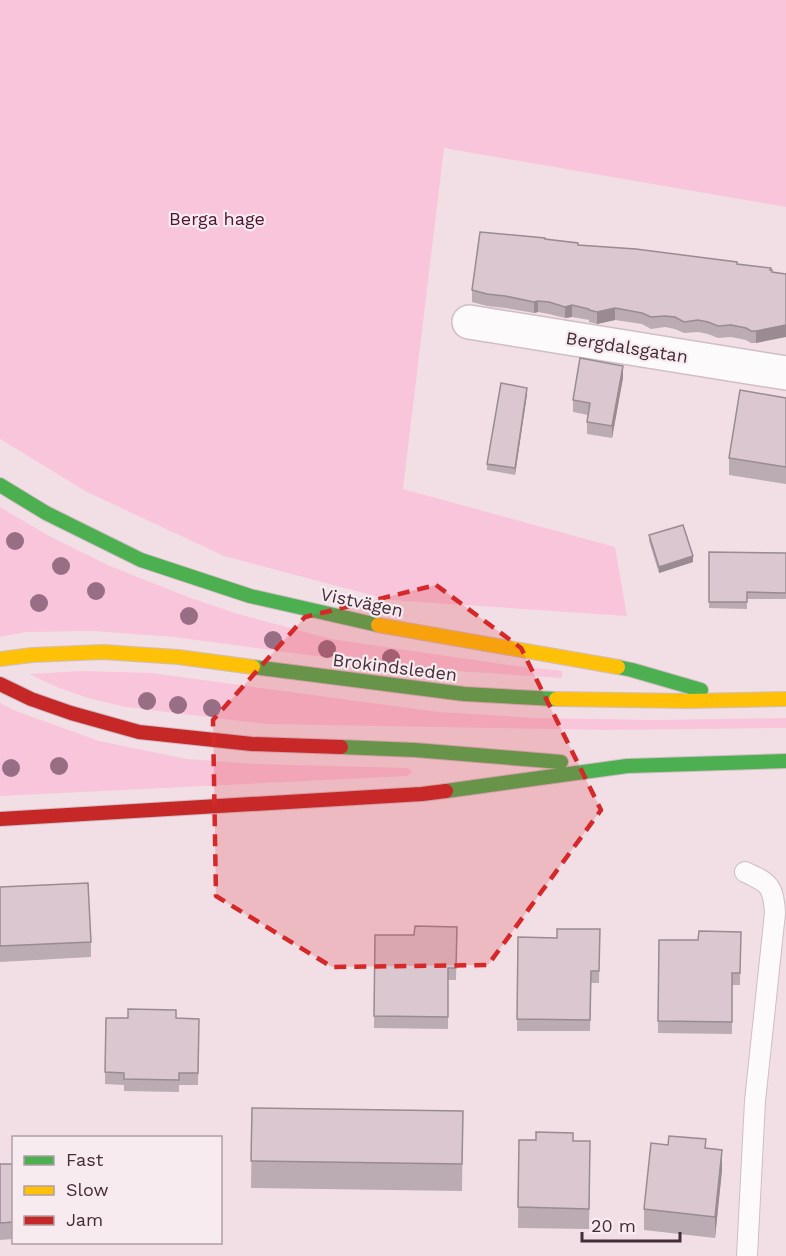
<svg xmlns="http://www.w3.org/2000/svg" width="786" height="1256" font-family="'Work Sans',sans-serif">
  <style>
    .green { fill: #f9c5db }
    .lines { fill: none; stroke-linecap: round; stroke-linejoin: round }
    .lane-casing { stroke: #d0bdc5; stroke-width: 22 }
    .street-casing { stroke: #d0bdc5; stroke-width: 36 }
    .fast-casing { stroke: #d0bdc5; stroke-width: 16 }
    .slow-casing { stroke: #d0bdc5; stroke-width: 16 }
    .jam-casing { stroke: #d0bdc5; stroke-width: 16 }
    .lane { stroke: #fdfafb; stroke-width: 20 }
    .street { stroke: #fdfafb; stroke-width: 33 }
    .fast { stroke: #4caf50; stroke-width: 14 }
    .slow { stroke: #ffc107; stroke-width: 14 }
    .jam { stroke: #c62828; stroke-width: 14 }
    .tree { fill: #986e84 }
    .wall { fill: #bbabb2 }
    .shaded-wall { fill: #998b91 }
    .building { fill: #dac7cf; stroke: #998b91; stroke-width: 1.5 }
    .marked { fill: #d62828; fill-opacity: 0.2; stroke: #d62828; stroke-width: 4.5; stroke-dasharray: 12 8; stroke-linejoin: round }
    .labels { text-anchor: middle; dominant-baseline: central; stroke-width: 4.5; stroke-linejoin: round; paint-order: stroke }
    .park-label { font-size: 18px; fill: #4f1233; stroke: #f7ebf0 }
    .street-label { font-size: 18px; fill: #432d36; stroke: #f7ebf0 }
  </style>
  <rect width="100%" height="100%" fill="#f2dfe6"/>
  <!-- green -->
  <path class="green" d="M 0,0 L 786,0 L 786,207 L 444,148 L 403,489 L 615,547 L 627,616 L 390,600 L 224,556 L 87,492 L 0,439 Z
    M 0,507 L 49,536 L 110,566 L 188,597 L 238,614 L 331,639 L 508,665 L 562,671 L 562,678 L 396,667 L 174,637 L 94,631 L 26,632 L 0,637 Z
    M 82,671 L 152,673 L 438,712 L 537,718 L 657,720 L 786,718 L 786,728 L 606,730 L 267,724 L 126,707 L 88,698 L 59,688 L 29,674 Z
    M 0,703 L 16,711 L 99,741 L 187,759 L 256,764 L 408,768 L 412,772 L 410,774 L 407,776 L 0,796 Z"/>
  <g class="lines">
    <!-- lane casing -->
    <g class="lane-casing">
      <path id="lane" d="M 745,872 C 769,883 773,885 775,913 L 755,1101 L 747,1256"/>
    </g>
    <!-- street casing -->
    <g class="street-casing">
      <path id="street" d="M 469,322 L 786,373"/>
    </g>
    <!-- fast casing -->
    <g class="fast-casing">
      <path id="fast" d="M 0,485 L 46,513 L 141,560 L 250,596 L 378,625
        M 253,667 L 464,694 L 556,699
        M 618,667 L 632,670 L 701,690
        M 341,747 L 415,750 L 561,762
        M 446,791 L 627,766 L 786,761"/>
    </g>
    <!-- slow casing -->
    <g class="slow-casing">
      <path id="slow" d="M 378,625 L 618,667
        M 0,659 L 32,655 L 103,652 L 178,657 L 253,667
        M 556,699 L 687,701 L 786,699"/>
    </g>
    <!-- jam casing -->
    <g class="jam-casing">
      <path id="jam" d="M 0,684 L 31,699 L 71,713 L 139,732 L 252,744 L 341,747
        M 0,819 L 422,794 L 446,791"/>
    </g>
    <!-- lane -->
    <use href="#lane" class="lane"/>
    <!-- street -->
    <use href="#street" class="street"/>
    <!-- fast -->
    <use href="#fast" class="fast"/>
    <!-- slow -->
    <use href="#slow" class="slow"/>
    <!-- jam -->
    <use href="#jam" class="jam"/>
  </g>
  <!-- trees -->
  <g class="tree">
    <circle cx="15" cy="541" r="9"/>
    <circle cx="61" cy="566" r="9"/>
    <circle cx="96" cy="591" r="9"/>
    <circle cx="39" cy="603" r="9"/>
    <circle cx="189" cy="616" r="9"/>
    <circle cx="273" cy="640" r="9"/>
    <circle cx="327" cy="649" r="9"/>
    <circle cx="391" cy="658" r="9"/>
    <circle cx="147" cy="701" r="9"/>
    <circle cx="178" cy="705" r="9"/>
    <circle cx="212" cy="708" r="9"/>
    <circle cx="59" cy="766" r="9"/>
    <circle cx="11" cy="768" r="9"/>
  </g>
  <!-- wall -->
  <path class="wall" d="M 545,239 L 578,245 L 771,268 L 756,343 L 751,343 L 746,340 L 731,337 L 718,338 L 708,334 L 698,332 L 684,333 L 675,329 L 665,327 L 651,329 L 642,324 L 615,320 L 597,324 L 589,322 L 589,320 L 572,317 L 565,318 L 549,314 L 538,312 L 534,313 L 505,308 L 487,306 L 472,302 L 472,290 Z
    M 623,378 L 612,438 L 587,434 L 587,422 L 588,415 L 573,412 L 573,400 Z
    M 527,394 L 515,475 L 487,470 L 487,464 Z
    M 786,398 L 786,484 L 729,475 L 729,458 Z
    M 649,535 L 693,562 L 659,573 L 649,541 Z
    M 709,552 L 786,553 L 786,599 L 747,599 L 747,609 L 709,608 Z
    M 0,887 L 91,942 L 91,957 L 0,962 Z
    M 457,927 L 456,980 L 448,980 L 448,1029 L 374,1028 L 375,935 L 414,935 Z
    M 600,929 L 599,983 L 591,983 L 590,1031 L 517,1031 L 518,937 L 557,938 Z
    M 741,932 L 740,985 L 732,985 L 732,1034 L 658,1033 L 659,940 L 698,940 Z
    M 106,1018 L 199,1019 L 198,1085 L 179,1085 L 179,1092 L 124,1091 L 124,1085 L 105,1084 Z
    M 252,1108 L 463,1111 L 462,1191 L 251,1188 Z
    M 519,1140 L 573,1141 L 590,1162 L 589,1229 L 518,1228 Z
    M 706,1148 L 722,1170 L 715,1238 L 644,1230 L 644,1209 Z
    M 0,1164 L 14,1164 L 14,1239 L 0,1240 Z"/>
  <!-- shaded-wall -->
  <path class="shaded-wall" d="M 538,301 L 538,312 L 534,313 L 534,302 Z
    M 572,305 L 572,317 L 565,318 L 565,307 Z
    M 615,308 L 615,320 L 597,324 L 597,312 Z
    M 786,325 L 786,337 L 756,343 L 756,331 Z
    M 623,366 L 623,378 L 612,438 L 612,426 Z
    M 527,388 L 527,394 L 515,475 L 515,468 Z
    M 693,556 L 693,562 L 659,573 L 659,567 Z
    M 722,1150 L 722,1170 L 715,1238 L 715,1217 Z"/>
  <!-- building -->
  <path class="building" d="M 480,232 L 545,238 L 545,239 L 578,243 L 578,245 L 636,249 L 737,262 L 737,264 L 771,268 L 770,270 L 772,270 L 772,272 L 786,274 L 786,325 L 756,331 L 751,331 L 746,328 L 731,325 L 718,326 L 708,322 L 698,320 L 684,322 L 675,317 L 665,316 L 651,317 L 642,313 L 615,308 L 597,312 L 589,310 L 589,309 L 572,305 L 565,307 L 549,302 L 538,301 L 534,302 L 505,296 L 487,294 L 472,290 Z
    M 580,358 L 623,366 L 612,426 L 587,422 L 590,403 L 573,400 Z
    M 501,383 L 527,388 L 515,468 L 487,464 Z
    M 740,390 L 786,398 L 786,467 L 729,458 Z
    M 683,525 L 693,556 L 659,567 L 649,535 Z
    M 709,552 L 786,553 L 786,593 L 747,592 L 747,602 L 709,602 Z
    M 88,883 L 91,942 L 0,946 L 0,887 Z
    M 415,926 L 457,927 L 456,968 L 448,968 L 448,1017 L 374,1016 L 375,935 L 414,935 Z
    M 557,929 L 600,929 L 599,971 L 591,971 L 590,1020 L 517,1019 L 518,937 L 557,938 Z
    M 699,931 L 741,932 L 740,973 L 732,973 L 732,1022 L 658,1021 L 659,940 L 698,940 Z
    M 128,1009 L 176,1010 L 176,1018 L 199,1019 L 198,1073 L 179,1073 L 179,1080 L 124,1079 L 124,1073 L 105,1072 L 106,1018 L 128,1018 Z
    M 252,1108 L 463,1111 L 462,1164 L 251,1161 Z
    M 536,1132 L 573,1133 L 573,1141 L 590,1141 L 589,1209 L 518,1207 L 519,1140 L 536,1140 Z
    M 669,1136 L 706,1139 L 705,1148 L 722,1150 L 715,1217 L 644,1209 L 651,1143 L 668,1145 Z
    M 0,1164 L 14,1164 L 14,1222 L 0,1223 Z"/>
  <!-- marked area -->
  <path class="marked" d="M 436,585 L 521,648 L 601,810 L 488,965 L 332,967 L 216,896 L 213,720 L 305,617 Z"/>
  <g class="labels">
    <!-- park labels -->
    <g class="park-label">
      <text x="217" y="218">Berga hage</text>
    </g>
    <!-- street labels -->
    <g class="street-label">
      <text transform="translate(627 347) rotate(9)">Bergdalsgatan</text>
      <text transform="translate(362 602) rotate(12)">Vistvägen</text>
      <text transform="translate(395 667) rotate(7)">Brokindsleden</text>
    </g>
  </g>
  <!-- legend -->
  <rect x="12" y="1136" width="210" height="108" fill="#f7ebf0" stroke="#af9fa6" stroke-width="1.5"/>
  <rect x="24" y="1156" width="30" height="9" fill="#4caf50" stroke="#af9fa6" stroke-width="1.5"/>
  <text x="66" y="1166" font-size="18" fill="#432d36">Fast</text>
  <rect x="24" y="1186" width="30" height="9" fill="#ffc107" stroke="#af9fa6" stroke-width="1.5"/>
  <text x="66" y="1196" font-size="18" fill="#432d36">Slow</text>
  <rect x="24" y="1216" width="30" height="9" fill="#c62828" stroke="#af9fa6" stroke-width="1.5"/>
  <text x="66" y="1226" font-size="18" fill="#432d36">Jam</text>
  <!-- scale -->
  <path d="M582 1232v9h98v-9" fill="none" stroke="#432d36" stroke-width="3"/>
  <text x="591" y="1232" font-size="18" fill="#432d36" stroke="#f7ebf0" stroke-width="4.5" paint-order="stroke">20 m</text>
</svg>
